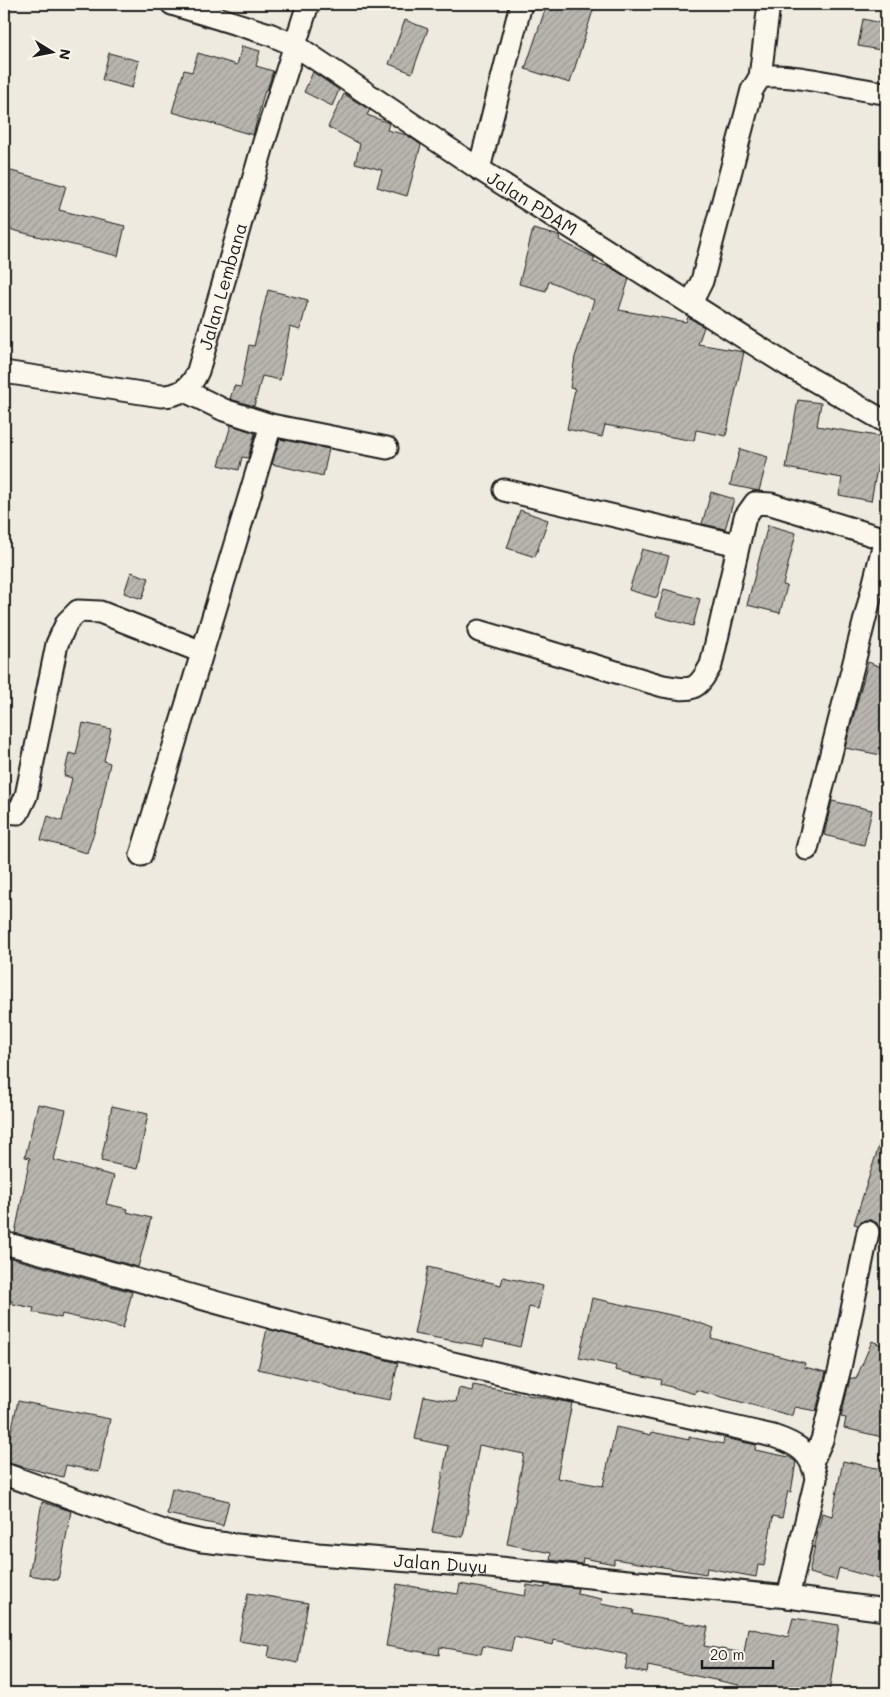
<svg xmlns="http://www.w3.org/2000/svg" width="890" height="1697" font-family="Mali,sans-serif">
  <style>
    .building { fill: url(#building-hatch); stroke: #1c1c1c }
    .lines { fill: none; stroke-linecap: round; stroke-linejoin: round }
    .street-casing { stroke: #1c1c1c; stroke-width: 25 }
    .street { stroke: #fbf7ec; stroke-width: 21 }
    .labels { text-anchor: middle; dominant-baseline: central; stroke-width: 4; stroke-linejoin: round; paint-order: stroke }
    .street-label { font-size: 18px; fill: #1c1c1c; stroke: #fbf7ec }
  </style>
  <defs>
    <pattern id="building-hatch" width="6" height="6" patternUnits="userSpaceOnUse" patternTransform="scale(1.25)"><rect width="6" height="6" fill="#b9b6af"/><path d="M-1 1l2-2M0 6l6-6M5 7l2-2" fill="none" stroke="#9e9c96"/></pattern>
  </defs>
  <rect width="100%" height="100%" fill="#eeeadf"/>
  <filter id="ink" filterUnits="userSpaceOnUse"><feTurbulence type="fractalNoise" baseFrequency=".02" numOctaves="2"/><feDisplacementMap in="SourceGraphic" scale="10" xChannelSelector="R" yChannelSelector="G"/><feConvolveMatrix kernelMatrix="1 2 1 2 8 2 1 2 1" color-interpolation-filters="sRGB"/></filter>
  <g filter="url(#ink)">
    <!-- building -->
    <path class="building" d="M 547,4 L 595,4 L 570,83 L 525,69 Z
      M 863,19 L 886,24 L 886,51 L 858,46 Z
      M 405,20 L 428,29 L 412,73 L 389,64 Z
      M 242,46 L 260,51 L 256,66 L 273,71 L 267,90 L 265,90 L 253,135 L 172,112 L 184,70 L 192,72 L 198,53 L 237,65 Z
      M 109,53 L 139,61 L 132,88 L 102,80 Z
      M 313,72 L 339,90 L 332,106 L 304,92 Z
      M 344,94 L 370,110 L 367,115 L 389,123 L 387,130 L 407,135 L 421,145 L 407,196 L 377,187 L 382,170 L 355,163 L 360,144 L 328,127 Z
      M 4,169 L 66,186 L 59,210 L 125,226 L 118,256 L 4,228 Z
      M 533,229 L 560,236 L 559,240 L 595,258 L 593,262 L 610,267 L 629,279 L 619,310 L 686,322 L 688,317 L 704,327 L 698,344 L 744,352 L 726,436 L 696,430 L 694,441 L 605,425 L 602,437 L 567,429 L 575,389 L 570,388 L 575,357 L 594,300 L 549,281 L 546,291 L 519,284 Z
      M 268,290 L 308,300 L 300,330 L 290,327 L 280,380 L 262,376 L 254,406 L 230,399 L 234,386 L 241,387 L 249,345 L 254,346 Z
      M 798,400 L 821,403 L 817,426 L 883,437 L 871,501 L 839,495 L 842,478 L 786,468 Z
      M 231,425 L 255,433 L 248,458 L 242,457 L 239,470 L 219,465 Z
      M 280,439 L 329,449 L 323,476 L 272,464 Z
      M 740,449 L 768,457 L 759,491 L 730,485 Z
      M 711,492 L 734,499 L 725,529 L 702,524 Z
      M 520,510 L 548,520 L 535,557 L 507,548 Z
      M 768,525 L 796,533 L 783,585 L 787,586 L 780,613 L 747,605 Z
      M 642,549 L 669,556 L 657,598 L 629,590 Z
      M 131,572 L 149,578 L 142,599 L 124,593 Z
      M 664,589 L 700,599 L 693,626 L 656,616 Z
      M 868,662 L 886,669 L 886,756 L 845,748 Z
      M 83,723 L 111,729 L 104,761 L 110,763 L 98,821 L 87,853 L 41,840 L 48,816 L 62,821 L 72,778 L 64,776 L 69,753 L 76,755 Z
      M 832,801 L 872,810 L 864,845 L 824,835 Z
      M 38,1104 L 66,1110 L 54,1160 L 114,1176 L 106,1204 L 128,1209 L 127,1212 L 151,1218 L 138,1267 L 15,1233 L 30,1158 L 25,1157 Z
      M 112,1106 L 148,1114 L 137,1169 L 101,1161 Z
      M 882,1136 L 886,1137 L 886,1234 L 880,1232 L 877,1223 L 871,1220 L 864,1220 L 858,1225 L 854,1224 Z
      M 4,1256 L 132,1292 L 123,1328 L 62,1314 L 61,1318 L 33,1312 L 34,1308 L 13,1304 L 13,1302 L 4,1298 Z
      M 428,1267 L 501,1285 L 503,1277 L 543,1286 L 538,1309 L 529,1307 L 520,1347 L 485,1339 L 483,1346 L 414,1334 Z
      M 592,1298 L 685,1318 L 714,1328 L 711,1338 L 805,1363 L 804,1367 L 826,1372 L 816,1411 L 795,1407 L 793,1416 L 696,1390 L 695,1394 L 661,1384 L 662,1380 L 615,1370 L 616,1366 L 579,1358 Z
      M 267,1329 L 398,1363 L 390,1400 L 340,1391 L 316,1382 L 258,1369 Z
      M 872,1341 L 886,1347 L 886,1438 L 844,1428 L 846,1418 L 841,1417 L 850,1378 L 856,1379 Z
      M 473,1385 L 572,1403 L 557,1478 L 603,1486 L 616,1427 L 651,1435 L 652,1432 L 689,1440 L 689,1437 L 723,1444 L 724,1438 L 756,1445 L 755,1450 L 789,1457 L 796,1462 L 791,1492 L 788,1491 L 782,1518 L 773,1516 L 764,1566 L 758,1565 L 756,1577 L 707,1568 L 706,1574 L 614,1559 L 614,1564 L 583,1558 L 582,1564 L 550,1560 L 551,1553 L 507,1544 L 524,1454 L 479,1445 L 463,1537 L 432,1532 L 448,1446 L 415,1439 L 424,1396 L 456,1402 L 459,1388 L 472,1391 Z
      M 18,1401 L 110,1419 L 99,1472 L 66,1465 L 63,1477 L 4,1462 Z
      M 843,1461 L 886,1470 L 886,1581 L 839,1568 L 836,1580 L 809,1573 L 822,1513 L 832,1516 Z
      M 172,1488 L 229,1501 L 223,1526 L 167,1514 Z
      M 42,1502 L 71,1511 L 58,1580 L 29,1575 Z
      M 397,1584 L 458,1594 L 460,1584 L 525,1596 L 527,1585 L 545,1588 L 545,1585 L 578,1588 L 577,1594 L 602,1599 L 601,1604 L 634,1610 L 633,1614 L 708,1627 L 704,1646 L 744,1653 L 748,1628 L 788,1637 L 793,1618 L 839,1625 L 829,1693 L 738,1693 L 739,1685 L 648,1666 L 647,1673 L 625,1669 L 628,1655 L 554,1640 L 553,1645 L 514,1637 L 511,1651 L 483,1646 L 481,1654 L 440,1647 L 439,1655 L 386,1646 Z
      M 248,1593 L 308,1603 L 298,1663 L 268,1657 L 270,1646 L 239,1641 Z"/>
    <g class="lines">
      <!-- street casing -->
      <g class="street-casing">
        <g id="street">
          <path id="s1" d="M 172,4 L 269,34 L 295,45 L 479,169 L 787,365 L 886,422"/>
          <path d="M 760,77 L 769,4"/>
          <path d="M 479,169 L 521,4"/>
          <path d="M 691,303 L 702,281 L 752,90 L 760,77 C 795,72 848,89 886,93"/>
          <path id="s2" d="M 4,372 L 161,396 C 180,396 191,388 198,371 L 264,142 L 308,4"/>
          <path d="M 185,391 L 224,410 L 271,425 L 387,448"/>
          <path d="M 504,490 L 738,545"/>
          <path d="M 479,631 L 663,686 C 692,691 696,692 711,665 L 745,517 L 755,503 L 771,504 L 885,539"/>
          <path d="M 4,812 L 18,813 L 26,796 L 57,644 L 67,622 L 78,611 L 100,612 L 202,652"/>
          <path d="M 807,849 L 886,535"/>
          <path d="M 141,855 L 271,425"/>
          <path d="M 4,1243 C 100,1268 195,1298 292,1323 C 451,1365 612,1399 773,1436 C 797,1444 812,1452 816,1479 L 788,1597"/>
          <path d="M 812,1462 L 822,1440 L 840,1368 L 868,1232"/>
          <path id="s3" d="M 4,1474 L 172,1534 L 202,1541 L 318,1554 L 490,1567 L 788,1597 L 886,1610"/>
        </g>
      </g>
      <!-- street -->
      <use href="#street" class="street"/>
    </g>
  </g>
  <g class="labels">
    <!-- street labels -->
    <g class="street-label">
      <text stroke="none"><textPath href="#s1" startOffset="415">Jalan PDAM</textPath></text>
      <text stroke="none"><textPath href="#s2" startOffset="295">Jalan Lembana</textPath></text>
      <text stroke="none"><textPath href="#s3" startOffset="449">Jalan Duyu</textPath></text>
    </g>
  </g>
  <!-- margin -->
  <rect width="890" height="1697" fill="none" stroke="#fbf7ec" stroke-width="20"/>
  <rect x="10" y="10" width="870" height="1677" fill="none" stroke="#1c1c1c" stroke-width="2" filter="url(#ink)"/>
  <!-- north arrow -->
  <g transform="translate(52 52) rotate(100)" stroke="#fbf7ec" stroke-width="4" paint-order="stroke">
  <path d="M0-4L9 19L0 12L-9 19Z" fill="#1c1c1c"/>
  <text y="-8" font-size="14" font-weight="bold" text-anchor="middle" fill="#1c1c1c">N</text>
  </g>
  <!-- scale -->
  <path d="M702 1660v8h71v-8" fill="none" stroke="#1c1c1c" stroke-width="2.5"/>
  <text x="710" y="1660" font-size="15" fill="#1c1c1c" stroke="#fbf7ec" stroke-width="4" paint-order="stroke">20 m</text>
</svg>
